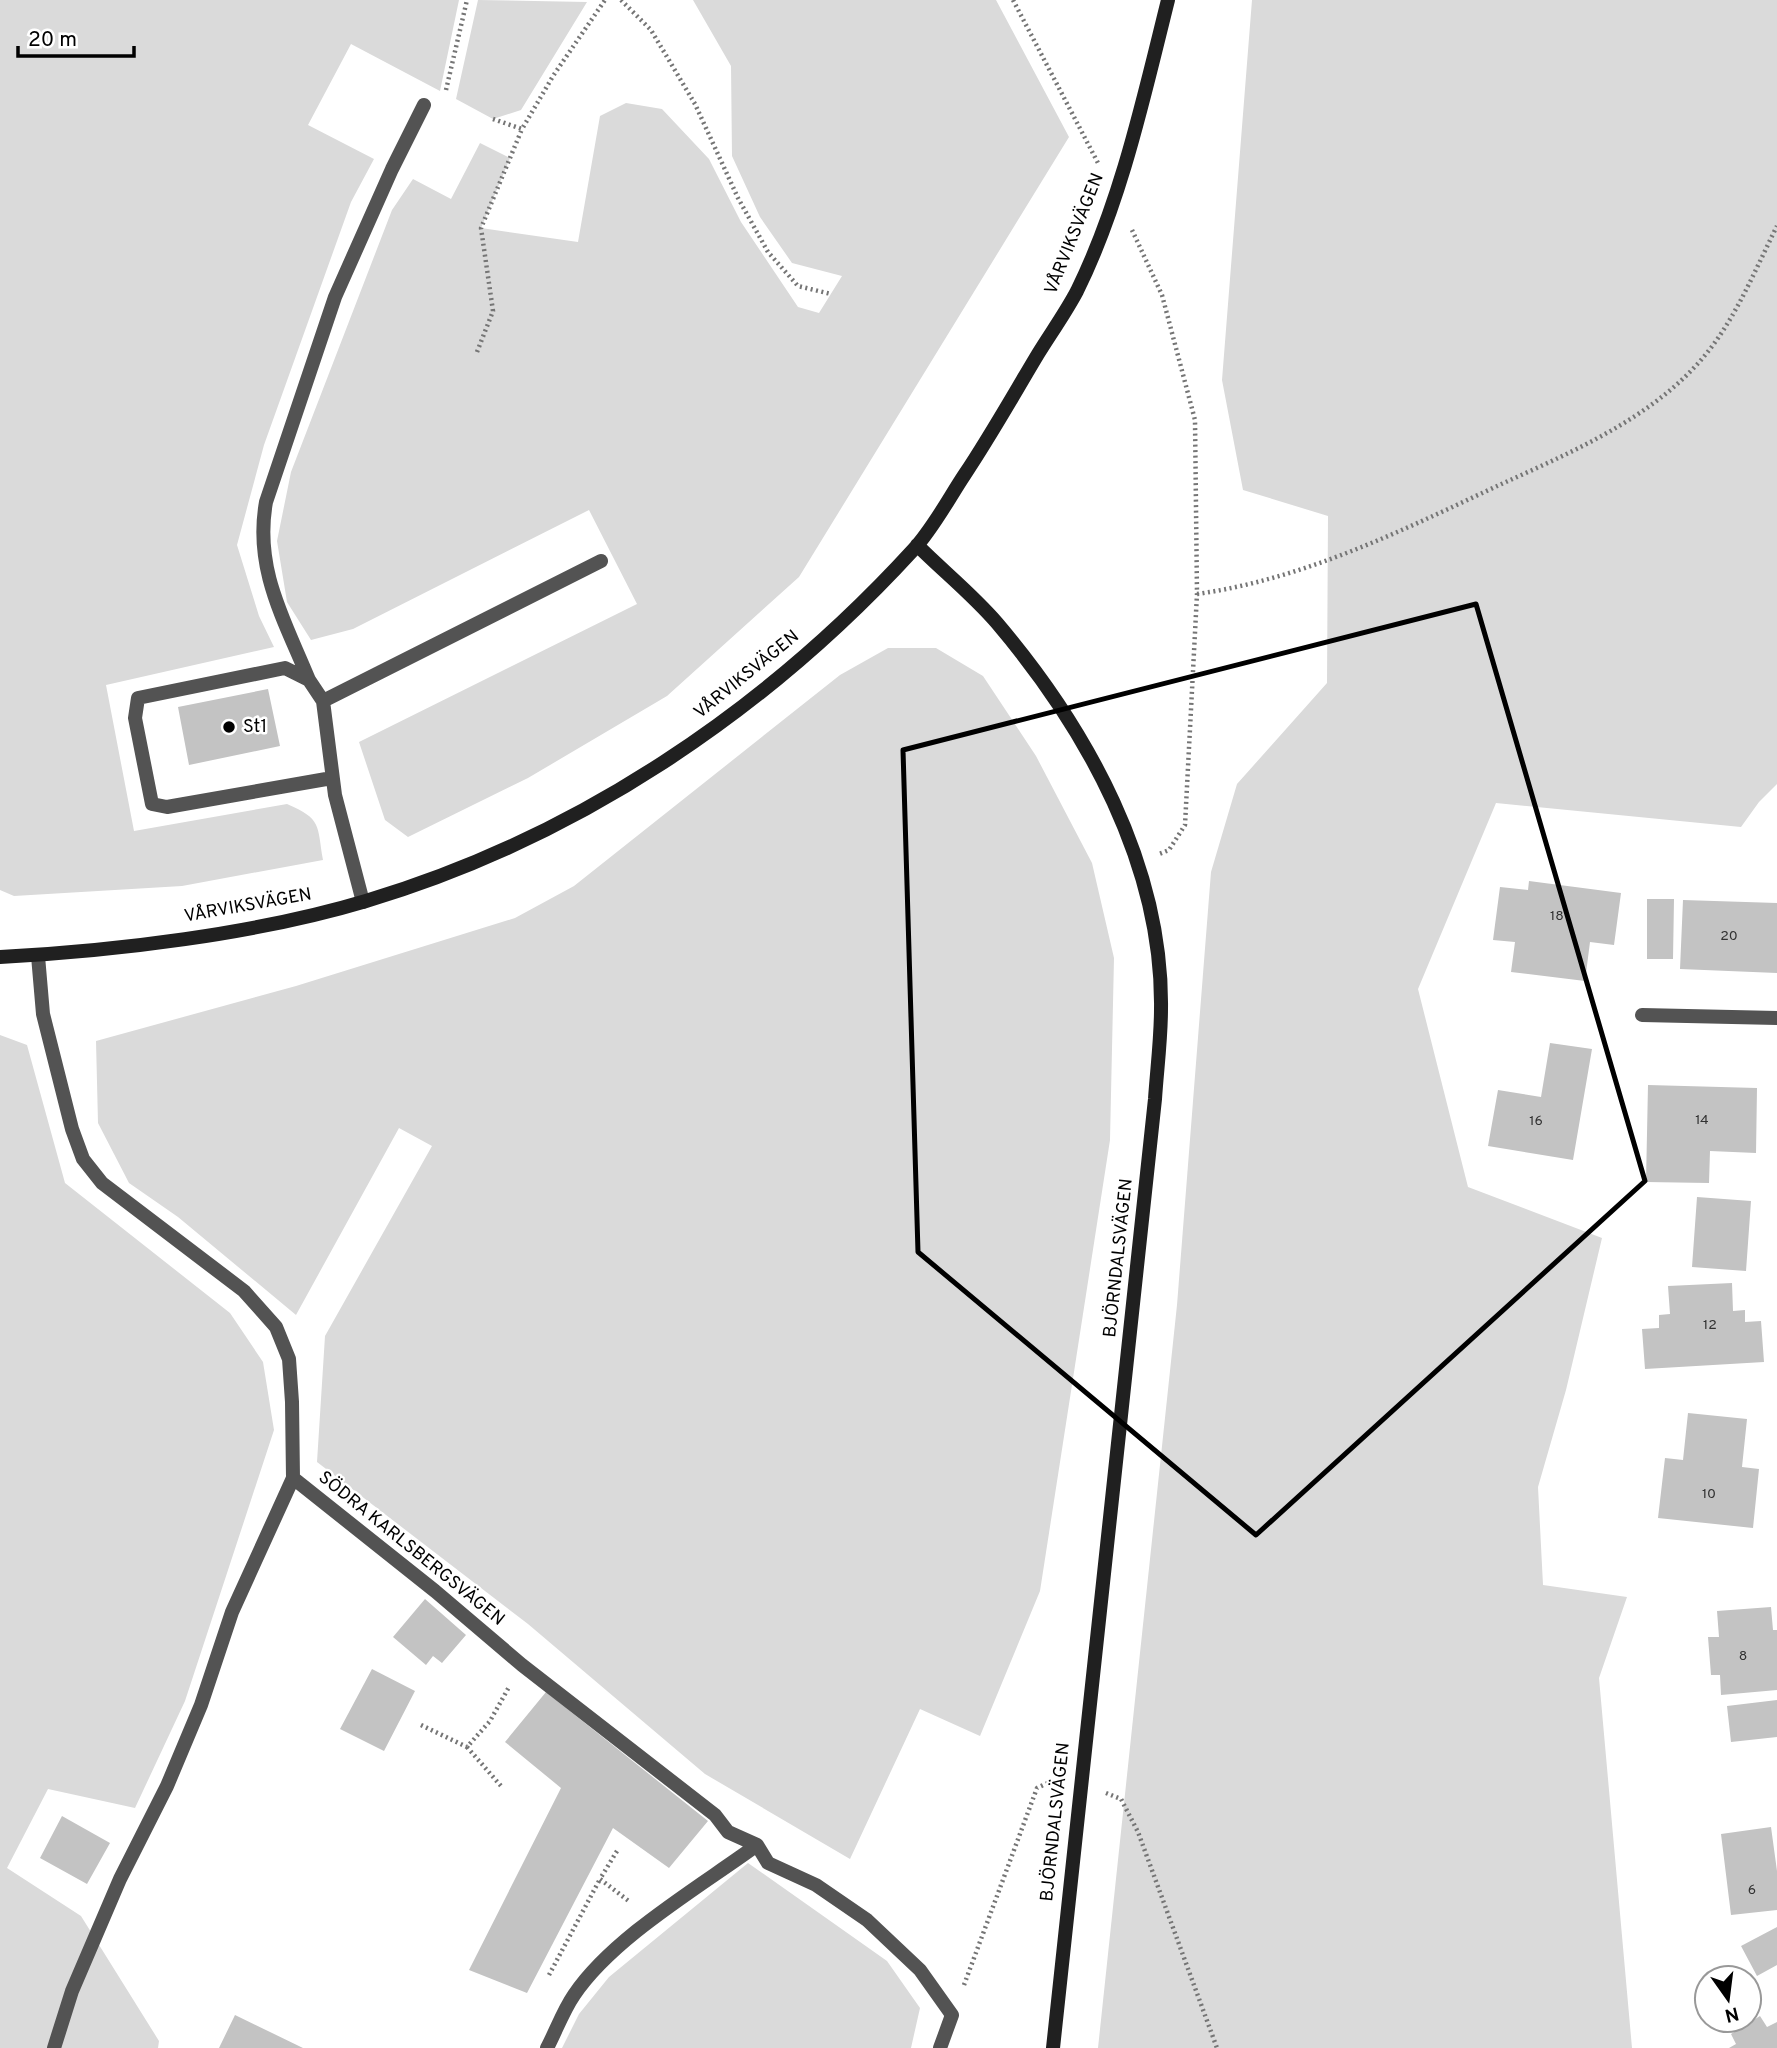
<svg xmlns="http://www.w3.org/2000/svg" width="1777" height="2048" font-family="Overpass,sans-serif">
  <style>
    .green { fill: #dadada }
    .building { fill: #c3c3c3 }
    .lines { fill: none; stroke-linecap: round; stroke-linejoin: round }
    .path { stroke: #757575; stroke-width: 4.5; stroke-dasharray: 2 3.5; stroke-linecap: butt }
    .lane { stroke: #535353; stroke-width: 14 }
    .street { stroke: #535353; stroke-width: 14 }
    .secondary { stroke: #202020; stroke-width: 14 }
    .marked { fill: none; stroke: #000; stroke-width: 5; stroke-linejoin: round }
    .poi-dot { fill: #000; stroke: #fff; stroke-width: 2.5 }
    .labels { text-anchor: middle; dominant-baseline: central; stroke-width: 5; stroke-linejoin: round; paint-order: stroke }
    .number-label { font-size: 14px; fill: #313131 }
    .street-label { font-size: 18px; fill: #000; stroke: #fff }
    .poi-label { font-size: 18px; fill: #000; stroke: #fff; text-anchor: start }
  </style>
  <rect width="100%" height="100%" fill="#fff"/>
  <!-- green -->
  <path class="green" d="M 0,0 L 459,0 L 440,91 L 351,44 L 308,125 L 374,159 L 351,202 L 264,445 L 237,545 L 259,616 L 274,647 L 106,685 L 134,831 L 287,804 C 322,819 317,825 323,860 L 182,886 L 14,896 L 0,890 Z
    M 478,0 L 587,2 L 521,110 L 493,119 L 456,99 Z
    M 693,0 L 996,0 L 1069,137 L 799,577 L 667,696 L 528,778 L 408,837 L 385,820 L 359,742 L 637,604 L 589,510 L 353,629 L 311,640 L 287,602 L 277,541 L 291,472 L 392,210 L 413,179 L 451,199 L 480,143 L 510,158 L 481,228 L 578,242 L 600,116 L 626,103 L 662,109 L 709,159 L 741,222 L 798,307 L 819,313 L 842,276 L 792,263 L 760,217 L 732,156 L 731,66 Z
    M 1252,0 L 1777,0 L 1777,784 L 1759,802 L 1741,827 L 1496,803 L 1418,989 L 1468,1187 L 1602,1238 L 1566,1390 L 1538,1487 L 1543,1585 L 1627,1597 L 1599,1678 L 1632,2048 L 1098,2048 L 1177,1305 L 1211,872 L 1237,784 L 1327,683 L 1328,516 L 1243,490 L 1222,380 Z
    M 888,648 L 936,648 L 983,676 L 1036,756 L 1092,863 L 1114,958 L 1110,1140 L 1040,1591 L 980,1736 L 920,1709 L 850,1859 L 705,1774 L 528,1624 L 317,1462 L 325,1336 L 432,1146 L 399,1128 L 296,1315 L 178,1217 L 129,1183 L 98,1123 L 96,1041 L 296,986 L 515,918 L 574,886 L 840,675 Z
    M 0,1035 L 27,1045 L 65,1183 L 230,1313 L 263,1362 L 274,1430 L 185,1701 L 135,1808 L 48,1789 L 7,1868 L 81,1916 L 159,2041 L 158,2048 L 0,2048 Z
    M 748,1863 L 887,1961 L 920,2008 L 911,2048 L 562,2048 L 579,2014 L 609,1977 Z"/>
  <!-- building -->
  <path class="building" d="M 268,689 L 280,746 L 189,765 L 178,707 Z
    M 1529,881 L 1621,893 L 1614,945 L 1590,942 L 1585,981 L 1511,972 L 1515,942 L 1493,940 L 1500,887 L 1528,890 Z
    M 1647,899 L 1674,899 L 1673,959 L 1647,959 Z
    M 1683,900 L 1777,903 L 1777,973 L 1680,969 Z
    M 1550,1043 L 1592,1049 L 1573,1160 L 1488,1146 L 1498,1090 L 1541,1097 Z
    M 1648,1085 L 1757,1088 L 1756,1153 L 1710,1151 L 1709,1183 L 1646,1182 Z
    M 1697,1197 L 1751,1201 L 1746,1271 L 1692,1267 Z
    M 1732,1283 L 1733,1311 L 1745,1310 L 1745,1322 L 1761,1321 L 1764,1362 L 1645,1369 L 1642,1329 L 1659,1328 L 1659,1315 L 1670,1314 L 1668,1286 Z
    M 1688,1413 L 1747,1419 L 1742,1467 L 1759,1469 L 1753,1528 L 1658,1518 L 1665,1458 L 1683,1460 Z
    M 425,1599 L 466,1635 L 442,1663 L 433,1656 L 426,1665 L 393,1637 Z
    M 1771,1607 L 1773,1630 L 1777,1630 L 1777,1690 L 1721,1695 L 1720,1675 L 1711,1675 L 1708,1637 L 1719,1637 L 1717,1611 Z
    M 372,1669 L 415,1691 L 384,1751 L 340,1729 Z
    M 546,1692 L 708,1821 L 669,1868 L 613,1828 L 527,1993 L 469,1970 L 561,1788 L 505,1742 Z
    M 1777,1700 L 1777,1737 L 1731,1742 L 1727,1706 Z
    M 62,1816 L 110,1843 L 87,1884 L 40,1858 Z
    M 1771,1827 L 1777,1871 L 1777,1910 L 1731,1915 L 1721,1834 Z
    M 1777,1927 L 1777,1965 L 1757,1976 L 1741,1946 Z
    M 235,2015 L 303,2048 L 219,2048 Z
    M 1760,2016 L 1767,2027 L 1777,2022 L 1777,2048 L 1729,2048 L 1736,2044 L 1731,2034 Z"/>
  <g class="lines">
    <!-- path -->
    <path class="path" d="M 621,0 L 651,30 L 695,104 L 738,198 L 768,252 L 798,286 L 831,294
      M 1013,0 L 1098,163
      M 446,90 L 467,0
      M 493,119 L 522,129 L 553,76 L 605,0
      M 1132,230 L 1162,295 L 1195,420 L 1197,594 L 1185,825 L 1169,850 L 1159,854
      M 477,352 L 493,311 L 481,228 L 522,129
      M 1197,594 C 1303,579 1399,532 1495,487 C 1567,454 1648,421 1701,360 C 1735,321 1754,272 1777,226
      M 421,1725 L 467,1747 L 490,1721 L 509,1687
      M 467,1747 L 501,1786
      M 1106,1793 L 1121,1799 L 1138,1832 L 1217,2048
      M 617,1851 L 600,1879 L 630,1902
      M 549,1975 L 600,1879
      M 964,1985 L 1037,1788 L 1054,1780"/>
    <!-- lane -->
    <path class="lane" d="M 309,680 C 284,619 254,569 266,502 L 335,297 L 392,169 L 424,105
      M 323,701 L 601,561
      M 332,778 L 167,807 L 152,804 L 135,718 L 138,698 L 285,668 L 309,680 L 323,701 L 335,795 L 363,902
      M 38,956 L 43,1014 L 72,1129 L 83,1159 L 102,1183 L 244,1291 L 276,1327 L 289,1359 L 292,1402 L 293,1478 L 232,1612 L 201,1705 L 167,1786 L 120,1879 L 72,1991 L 54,2048
      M 293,1478 L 435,1591 L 522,1665 L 715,1815 L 728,1832 L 757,1845 L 768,1863 L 816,1885 L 867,1920 L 920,1970 L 952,2015 L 940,2048
      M 547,2048 C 556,2031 563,2011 574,1995 C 613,1937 701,1886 757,1845"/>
    <!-- street -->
    <path class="street" d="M 1642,1015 L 1777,1018"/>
    <!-- secondary -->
    <path class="secondary" d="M 917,545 C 943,571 973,595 997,623 C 1087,729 1163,866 1161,1009 C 1161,1039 1157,1069 1155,1099 L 1053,2048
      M 0,957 C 115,951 256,934 366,901 C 577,838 766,711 914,549 C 934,527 949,498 965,474 C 991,435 1014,394 1038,354 C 1051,333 1066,312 1077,291 C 1121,202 1144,96 1168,0"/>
  </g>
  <!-- marked area -->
  <path class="marked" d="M 1476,604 L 1645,1181 L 1256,1535 L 918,1252 L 903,750 Z"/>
  <!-- markers -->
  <circle class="poi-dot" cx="229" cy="727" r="7"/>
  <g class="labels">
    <!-- number labels -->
    <g class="number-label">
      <text x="1557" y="916">18</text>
      <text x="1729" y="936">20</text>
      <text x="1702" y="1120">14</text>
      <text x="1536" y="1121">16</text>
      <text x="1710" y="1325">12</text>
      <text x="1709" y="1494">10</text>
      <text x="1743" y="1656">8</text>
      <text x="1752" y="1890">6</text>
    </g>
    <!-- street labels -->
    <g class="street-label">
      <text transform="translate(1075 234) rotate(-68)">VÅRVIKSVÄGEN</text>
      <text transform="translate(747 675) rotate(-39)">VÅRVIKSVÄGEN</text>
      <text transform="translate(248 906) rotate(-10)">VÅRVIKSVÄGEN</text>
      <text transform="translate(1119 1258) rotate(-84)">BJÖRNDALSVÄGEN</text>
      <text transform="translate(411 1549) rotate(39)">SÖDRA KARLSBERGSVÄGEN</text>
      <text transform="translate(1056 1822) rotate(-84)">BJÖRNDALSVÄGEN</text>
    </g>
    <!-- poi labels -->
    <g class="poi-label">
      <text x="243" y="727">St1</text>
    </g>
  </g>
  <!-- north arrow -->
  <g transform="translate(1728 1999) rotate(166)"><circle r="33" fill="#ffffff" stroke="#999999" stroke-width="2"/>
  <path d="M0-5L12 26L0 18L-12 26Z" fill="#000000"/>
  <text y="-10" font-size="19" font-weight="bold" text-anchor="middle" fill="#000000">N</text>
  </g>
  <!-- scale -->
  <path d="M18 46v10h116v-10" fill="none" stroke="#000000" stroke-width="3.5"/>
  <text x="28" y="46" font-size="21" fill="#000000" stroke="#ffffff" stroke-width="5" paint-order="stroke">20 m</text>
</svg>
